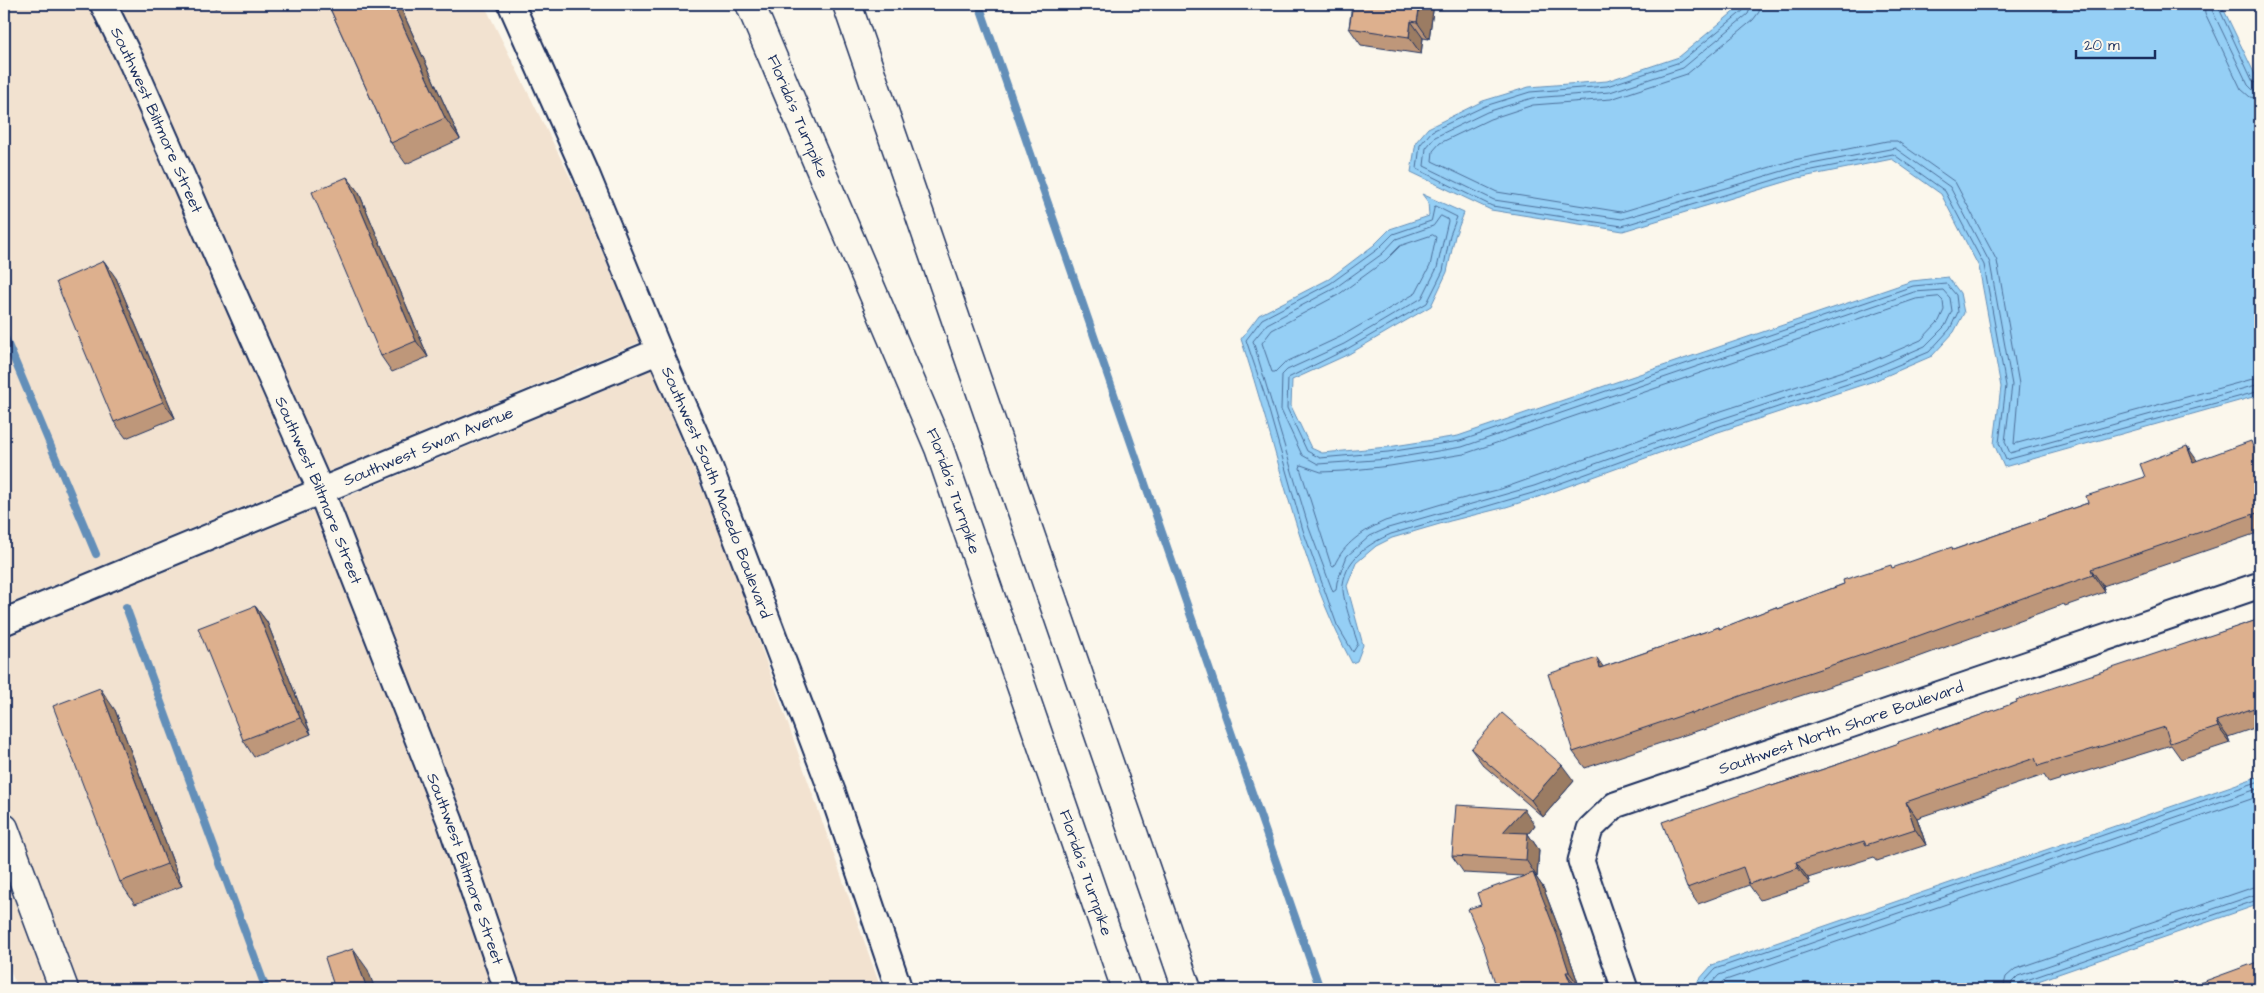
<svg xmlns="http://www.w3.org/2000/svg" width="2264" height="993" font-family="'Architects Daughter',sans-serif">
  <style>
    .built { fill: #f2e2d0 }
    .water { fill: #95cff5; stroke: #648fb9 }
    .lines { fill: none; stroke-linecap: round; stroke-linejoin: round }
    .shore { stroke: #4c6f9a; stroke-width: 1 }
    .stream { stroke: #648fb9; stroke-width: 8 }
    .minor-casing { stroke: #1b2f5e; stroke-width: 29 }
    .secondary-casing { stroke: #1b2f5e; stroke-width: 31 }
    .motorway-casing { stroke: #1b2f5e; stroke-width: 31 }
    .minor { stroke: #fbf7ec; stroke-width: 25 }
    .secondary { stroke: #fbf7ec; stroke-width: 28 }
    .motorway { stroke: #fbf7ec; stroke-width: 28 }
    .wall { fill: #be977a; stroke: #1b2f5e }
    .shaded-wall { fill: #9b7b63; stroke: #1b2f5e }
    .building { fill: #ddb08e; stroke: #1b2f5e }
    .labels { text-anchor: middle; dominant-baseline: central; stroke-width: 5; stroke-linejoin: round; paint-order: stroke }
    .street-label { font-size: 16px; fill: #1b2f5e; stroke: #fbf7ec }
  </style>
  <rect width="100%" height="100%" fill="#fbf7ec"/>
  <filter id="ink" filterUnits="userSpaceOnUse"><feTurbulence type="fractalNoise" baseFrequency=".02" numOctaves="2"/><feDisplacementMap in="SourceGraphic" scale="10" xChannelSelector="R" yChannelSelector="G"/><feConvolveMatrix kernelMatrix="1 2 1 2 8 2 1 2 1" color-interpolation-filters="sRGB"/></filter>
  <g filter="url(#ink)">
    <!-- built -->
    <path class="built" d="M 4,4 L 88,4 L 120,69 L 303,482 L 4,606 Z
      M 119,4 L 484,4 L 578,193 L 640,342 L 328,472 L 145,57 Z
      M 652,370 L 722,536 L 881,989 L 521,989 L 462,817 L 339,500 Z
      M 314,510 L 437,826 L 493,989 L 78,989 L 4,791 L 4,638 Z
      M 4,865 L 49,989 L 17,989 L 4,952 Z"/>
    <!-- water -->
    <path class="water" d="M 1743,4 L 2221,4 L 2260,85 L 2260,395 L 2004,467 L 1994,444 L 2001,387 L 1979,267 L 1941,194 L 1892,159 L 1798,178 L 1623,231 L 1491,210 L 1411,172 L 1416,142 L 1428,128 L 1483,101 L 1529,87 L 1607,81 L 1679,57 Z
      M 1422,194 L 1464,213 L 1455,236 L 1447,272 L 1431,306 L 1349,354 L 1292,380 L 1291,406 L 1311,448 L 1322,453 L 1388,447 L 1458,436 L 1912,281 L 1948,277 L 1960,293 L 1964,313 L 1954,332 L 1932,356 L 1874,381 L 1709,435 L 1538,497 L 1506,507 L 1450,521 L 1392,538 L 1376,546 L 1356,563 L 1347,586 L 1363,645 L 1357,661 L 1352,663 C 1298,562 1277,446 1241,339 L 1259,315 L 1329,279 L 1374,245 L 1390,229 L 1429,216 L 1428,202 Z
      M 2260,776 L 2260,904 L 2015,989 L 1691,989 L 1712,965 Z"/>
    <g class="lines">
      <!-- shore -->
      <path class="shore" d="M 1746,4 L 1744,10 L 1680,62 L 1607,86 L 1530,92 L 1485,106 L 1432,131 L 1420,145 L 1417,169 L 1492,206 L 1622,226 L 1797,173 L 1893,154 L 1945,191 L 1984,265 L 2006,386 L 1999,443 L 2006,460 L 2260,391
        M 1752,4 L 1748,14 L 1683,68 L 1610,92 L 1532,98 L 1487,112 L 1435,137 L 1426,148 L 1424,166 L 1494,200 L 1622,219 L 1796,167 L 1895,148 L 1950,187 L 1990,263 L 2012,385 L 2005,442 L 2010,453 L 2260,384
        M 1760,4 L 1759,12 L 1753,20 L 1687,74 L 1611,99 L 1533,105 L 1490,119 L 1440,143 L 1433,151 L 1432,161 L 1497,192 L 1621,212 L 1794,160 L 1887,141 L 1897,141 L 1955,182 L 1997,261 L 2019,384 L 2014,444 L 2260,377
        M 2204,4 L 2205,13 L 2241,89 L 2250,97 L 2260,99
        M 2211,4 L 2212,10 L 2248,85 L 2253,90 L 2260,92
        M 2217,4 L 2253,82 L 2260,85
        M 1435,206 L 1457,217 L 1450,235 L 1443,271 L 1427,303 L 1347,349 L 1288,378 L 1287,408 L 1307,451 L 1320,458 L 1388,452 L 1460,441 L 1913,286 L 1946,283 L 1956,295 L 1958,312 L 1950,329 L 1929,352 L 1872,376 L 1708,430 L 1536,492 L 1391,534 C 1368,544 1347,558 1343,584 C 1341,596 1354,631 1358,644 L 1353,652 L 1337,625 L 1303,530 L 1264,393 L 1246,340 L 1262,319 L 1331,283 L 1378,249 L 1393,234 L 1431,221 Z
        M 1441,216 L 1447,219 L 1448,221 L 1437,268 L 1422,298 L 1344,344 L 1287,370 L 1282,375 L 1281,410 L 1302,455 L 1318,464 L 1389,459 L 1462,447 L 1914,292 L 1943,290 L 1950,298 L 1952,311 L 1945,326 L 1925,346 L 1870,370 L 1706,424 L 1534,486 L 1388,528 L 1370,536 L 1347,556 L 1337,582 L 1336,590 L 1333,592 L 1309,528 L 1253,341 L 1267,324 L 1335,288 L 1382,254 L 1396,239 L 1433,226 Z
        M 1433,235 L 1436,237 L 1430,266 L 1416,293 L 1340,337 L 1284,363 L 1275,372 L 1272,372 L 1262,343 L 1272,330 L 1338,295 L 1386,260 L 1400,246 Z
        M 1939,297 L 1943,301 L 1944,310 L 1939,321 L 1921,340 L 1868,363 L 1703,417 L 1501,489 L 1445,503 L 1385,521 C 1363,531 1344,543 1334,566 L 1331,565 L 1300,468 L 1301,465 L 1321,472 L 1343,471 L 1390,466 L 1464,454 L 1916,299 Z
        M 1697,989 L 1715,969 L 2260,781
        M 1706,989 L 1719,975 L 2260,788
        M 1716,989 L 1723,981 L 2260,796
        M 2003,989 L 2006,977 L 2015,969 L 2260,885
        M 2010,989 L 2012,982 L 2018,976 L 2260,893
        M 2017,989 L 2021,982 L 2260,899"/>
      <!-- stream -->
      <path class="stream" d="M 979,4 L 1320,989
        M 4,335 L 96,554
        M 126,607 L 266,989"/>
      <!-- minor casing -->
      <g class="minor-casing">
        <g id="minor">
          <path id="s1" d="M 103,4 L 132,63 L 321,491 L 450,821 L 507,989"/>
          <path id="s2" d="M 511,4 L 586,173 L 659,351 L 710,468 L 832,791 L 899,989"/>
          <path id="s3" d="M 4,622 L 659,351"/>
          <path id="s4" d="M 1625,989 L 1581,861 L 1590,829 L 1615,805 L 2260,585"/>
        </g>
      </g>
      <!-- secondary casing -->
      <g class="secondary-casing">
        <path id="secondary" d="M 4,828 L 64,989"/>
      </g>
      <!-- motorway casing -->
      <g class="motorway-casing">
        <g id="motorway">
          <path id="s5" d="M 750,4 L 939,448 L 1126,989"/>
          <path d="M 847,4 L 1187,989"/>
        </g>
      </g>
      <!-- minor -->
      <use href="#minor" class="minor"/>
      <!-- secondary -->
      <use href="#secondary" class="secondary"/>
      <!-- motorway -->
      <use href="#motorway" class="motorway"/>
    </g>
    <!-- wall -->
    <path class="wall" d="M 212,4 L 224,4 L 215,8 Z
      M 328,4 L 399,4 L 460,139 L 406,164 L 391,143 Z
      M 1352,4 L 1434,4 L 1429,39 L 1423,38 L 1421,54 L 1361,45 L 1349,28 Z
      M 347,177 L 359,193 L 428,357 L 392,372 L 381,356 Z
      M 116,278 L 175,418 L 126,438 L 114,422 Z
      M 2260,445 L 2260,532 L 2103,586 L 2105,592 L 2065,606 L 2064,604 L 1916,658 L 1763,708 L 1704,730 L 1703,729 L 1585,768 L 1573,752 L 1603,667 L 1719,627 L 1720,629 L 1776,607 L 1777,609 L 1844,584 L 1953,550 L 2088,503 L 2197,461 Z
      M 255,606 L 267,622 L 311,734 L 254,757 L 243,740 Z
      M 2260,619 L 2260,726 L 2228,737 L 2230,743 L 2181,759 L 2171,745 L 2049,783 L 2044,775 L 1917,818 L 1926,845 L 1877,861 L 1874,857 L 1808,878 L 1810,884 L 1760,900 L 1749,885 L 1698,904 L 1687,888 L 1771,784 L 1772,786 L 1839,764 Z
      M 115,710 L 182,886 L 135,904 L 120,882 Z
      M 1471,749 L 1574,781 L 1543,817 L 1483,765 Z
      M 1535,825 L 1528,834 L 1539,850 L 1537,877 L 1536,877 L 1543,887 L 1567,950 L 1579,986 L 1576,987 L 1481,905 L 1523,876 L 1464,873 L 1452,856 Z"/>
    <!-- shaded-wall -->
    <path class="shaded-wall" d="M 393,4 L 399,4 L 460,139 L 445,118 Z
      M 1420,4 L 1434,4 L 1429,39 L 1417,22 Z
      M 1411,21 L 1423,38 L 1421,54 L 1409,37 Z
      M 347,177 L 359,193 L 428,357 L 416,341 Z
      M 104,261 L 116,278 L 175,418 L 163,402 Z
      M 2187,446 L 2199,463 L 2193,462 Z
      M 2091,569 L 2103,586 L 2105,592 L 2093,575 Z
      M 255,606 L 267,622 L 311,734 L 300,718 Z
      M 1597,658 L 1609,675 L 1600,668 Z
      M 100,688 L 115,710 L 182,886 L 167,864 Z
      M 2216,721 L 2228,737 L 2230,743 L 2218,727 Z
      M 1562,765 L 1574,781 L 1543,817 L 1531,800 Z
      M 1906,802 L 1917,818 L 1926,845 L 1915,829 Z
      M 1524,809 L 1535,825 L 1528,834 L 1539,850 L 1537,877 L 1526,860 L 1503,832 Z
      M 1796,862 L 1808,878 L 1810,884 L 1798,868 Z
      M 1533,873 L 1543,887 L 1567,950 L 1579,986 L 1569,972 Z
      M 353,949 L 368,970 L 375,989 L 367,989 Z
      M 1566,972 L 1576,987 L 1577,989 L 1573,989 Z"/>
    <!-- building -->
    <path class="building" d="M 328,4 L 393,4 L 445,118 L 391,143 Z
      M 1353,4 L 1420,4 L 1417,22 L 1411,21 L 1409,37 L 1349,28 Z
      M 347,177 L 416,341 L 381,356 L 312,192 Z
      M 104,261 L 163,402 L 114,422 L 56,282 Z
      M 2251,441 L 2253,447 L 2260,445 L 2260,512 L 2091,569 L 2093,575 L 2053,589 L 2053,587 L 1904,641 L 1751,692 L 1692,714 L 1692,712 L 1573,752 L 1548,674 L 1597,658 L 1600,668 L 1719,627 L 1719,629 L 1776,607 L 1777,609 L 1844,584 L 1843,580 L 1891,565 L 1892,568 L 1952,547 L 1953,550 L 2088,503 L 2086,496 L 2145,477 L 2140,464 L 2187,446 L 2193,462 Z
      M 255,606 L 300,718 L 243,740 L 198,628 Z
      M 2260,619 L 2260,706 L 2216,721 L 2218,727 L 2170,743 L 2165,727 L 2038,766 L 2035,758 L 1906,802 L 1915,829 L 1866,845 L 1864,841 L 1796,862 L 1798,868 L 1749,884 L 1743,867 L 1687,888 L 1662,822 L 1771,784 L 1772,786 L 1839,764 L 1899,743 L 1898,742 L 1939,728 L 1939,730 L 2017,702 L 2016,700 Z
      M 100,688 L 167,864 L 120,882 L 53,706 Z
      M 1502,713 L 1562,765 L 1531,800 L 1471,749 Z
      M 1456,805 L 1524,809 L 1503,832 L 1528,833 L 1526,860 L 1452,856 Z
      M 1533,873 L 1557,935 L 1569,972 L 1566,972 L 1573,989 L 1497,989 L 1483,945 L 1468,909 L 1481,905 L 1477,893 Z
      M 353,949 L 367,989 L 335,989 L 325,958 Z
      M 2260,961 L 2260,989 L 2161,989 L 2181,982 L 2183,989 Z
      M 621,983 L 624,989 L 602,989 Z"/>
  </g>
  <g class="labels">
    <!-- street labels -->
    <g class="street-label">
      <text stroke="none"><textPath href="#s5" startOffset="122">Florida's Turnpike</textPath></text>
      <text stroke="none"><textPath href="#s1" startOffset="128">Southwest Biltmore Street</textPath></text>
      <text stroke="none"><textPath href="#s3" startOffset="459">Southwest Swan Avenue</textPath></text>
      <text stroke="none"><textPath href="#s1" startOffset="532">Southwest Biltmore Street</textPath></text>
      <text stroke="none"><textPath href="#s5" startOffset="528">Florida's Turnpike</textPath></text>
      <text stroke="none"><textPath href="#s2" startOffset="530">Southwest South Macedo Boulevard</textPath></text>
      <text stroke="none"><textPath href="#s4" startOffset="442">Southwest North Shore Boulevard</textPath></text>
      <text stroke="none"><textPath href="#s1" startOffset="938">Southwest Biltmore Street</textPath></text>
      <text stroke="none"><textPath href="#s5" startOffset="932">Florida's Turnpike</textPath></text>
    </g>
  </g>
  <!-- margin -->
  <rect width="2264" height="993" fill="none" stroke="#fbf7ec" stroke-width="20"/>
  <rect x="10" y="10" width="2244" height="973" fill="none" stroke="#1b2f5e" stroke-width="2" filter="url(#ink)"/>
  <!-- scale -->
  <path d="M2076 50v8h79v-8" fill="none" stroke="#1b2f5e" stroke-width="2.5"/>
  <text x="2084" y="50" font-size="15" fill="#1b2f5e" stroke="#fbf7ec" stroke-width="4" paint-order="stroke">20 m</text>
</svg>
